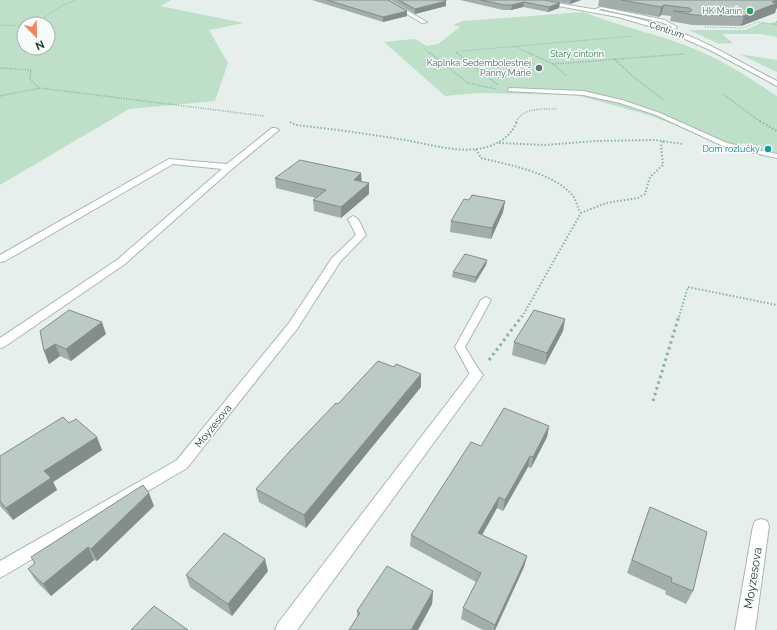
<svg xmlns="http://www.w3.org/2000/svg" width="777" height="630" font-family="Raleway,sans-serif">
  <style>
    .green { fill: #bfe0c8; fill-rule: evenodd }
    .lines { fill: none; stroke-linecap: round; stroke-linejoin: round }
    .service-casing { stroke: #a8b8b2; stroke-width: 2 }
    .minor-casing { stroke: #a8b8b2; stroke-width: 2 }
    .path-far3 { stroke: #86b3a5; stroke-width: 1; stroke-dasharray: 1 1.5; stroke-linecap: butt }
    .path-far2 { stroke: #86b3a5; stroke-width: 1.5; stroke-dasharray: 1 1.5; stroke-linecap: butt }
    .path-far1 { stroke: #86b3a5; stroke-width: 2; stroke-dasharray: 1.5 2; stroke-linecap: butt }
    .path { stroke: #86b3a5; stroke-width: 3; stroke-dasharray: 2.5 3.5; stroke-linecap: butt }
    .service { fill: #fff; fill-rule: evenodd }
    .minor { fill: #fff; fill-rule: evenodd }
    .wall { fill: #a1aea9 }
    .shaded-wall { fill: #838d89 }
    .building { fill: #bbcac4; stroke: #838d89 }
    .leisure-dot { fill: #2e9e5b; stroke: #f7fbf9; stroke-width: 1.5 }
    .worship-dot { fill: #6b7280; stroke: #f7fbf9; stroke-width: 1.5 }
    .culture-dot { fill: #0f9aa8; stroke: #f7fbf9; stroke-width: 1.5 }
    .labels { text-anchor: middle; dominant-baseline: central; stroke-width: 3; stroke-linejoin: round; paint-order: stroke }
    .far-leisure-label { font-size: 9px; fill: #27864d; stroke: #f7fbf9; text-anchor: end }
    .far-street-label { font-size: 9px; fill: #24423a; stroke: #f7fbf9 }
    .far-park-label { font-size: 9px; fill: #2d7a4b; stroke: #f7fbf9 }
    .far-worship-label { font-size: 9px; fill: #5b616d; stroke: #f7fbf9; text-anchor: end }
    .far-culture-label { font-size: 9px; fill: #0d838f; stroke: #f7fbf9; text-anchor: end }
    .street-label { font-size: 10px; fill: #24423a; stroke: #f7fbf9 }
    .near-street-label { font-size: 12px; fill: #24423a; stroke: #f7fbf9 }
  </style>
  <rect width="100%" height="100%" fill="#e6efeb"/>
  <!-- green -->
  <path class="green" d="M 0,0 L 172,0 L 160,6 L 244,23 L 209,30 L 228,63 L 215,101 L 129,109 L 0,185 ZM 24,24 L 48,24 L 48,48 L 24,48 Z
    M 583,12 C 621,27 660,34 697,50 C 726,62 751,79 777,96 L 777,153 L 712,140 L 649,115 L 576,95 L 479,93 L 445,96 L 384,42 L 415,39 L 427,46 L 438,44 L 460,27 L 453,25 L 463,21 Z
    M 777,21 L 777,37 L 761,34 L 722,34 L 733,43 L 719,44 L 689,30 L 745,30 L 763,22 L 770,24 Z
    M 739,54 L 777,60 L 777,72 Z"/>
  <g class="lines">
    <!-- service casing -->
    <g class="service-casing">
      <path id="service" d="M 601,7 L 665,20 L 677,27 L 672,32 L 670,31 L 672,27 L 661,22 L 601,9 L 593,12 L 591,11 Z
        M 510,88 L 583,91 L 622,100 L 660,113 L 727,143 L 777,154 L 777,158 L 723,146 L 656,115 L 620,103 L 583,95 L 508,91 L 508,89 Z
        M 486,297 L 491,300 L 465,347 L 482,375 L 480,378 L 472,378 L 455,347 L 481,300 Z"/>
    </g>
    <!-- minor casing -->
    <g class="minor-casing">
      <path id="minor" d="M 383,0 L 388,0 L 427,22 L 422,23 Z
        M 526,0 C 544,0 562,4 580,7 C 617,13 653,21 687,35 C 718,48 747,66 777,81 L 777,86 L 710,50 L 669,32 L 618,17 Z
        M 272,128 L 275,128 L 279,130 L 232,169 L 125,264 L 4,347 L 0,348 L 0,338 L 117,260 L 222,169 L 173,164 L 5,261 L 0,262 L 0,255 L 169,159 L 227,164 Z
        M 353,216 L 358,219 L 366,235 L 340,262 L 297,329 L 187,468 L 0,578 L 0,561 L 177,460 L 289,323 L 332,258 L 356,235 L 348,219 Z
        M 476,370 L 481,372 L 483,375 L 481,378 L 297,630 L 275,630 L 278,623 L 471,372 Z
        M 761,519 L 767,521 L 769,526 L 755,630 L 735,630 L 753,526 L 755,521 Z"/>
    </g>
    <!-- path-far3 -->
    <path class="path-far3" d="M 777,22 L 772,24 L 777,25
      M 34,24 L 62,6 L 76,0
      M 0,25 L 24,26
      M 705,27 L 743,28 L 758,22 L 772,24
      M 516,47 L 531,54
      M 425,49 L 431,54
      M 462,51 L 633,36
      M 456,52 L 458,54"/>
    <!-- path-far2 -->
    <path class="path-far2" d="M 430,53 L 468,83 L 496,89
      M 457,53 L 498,85
      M 529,53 L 553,64 L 567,76
      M 614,59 L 637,80 L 663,99
      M 553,64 L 684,54
      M 0,68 L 31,70 L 30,79 L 39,88
      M 723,94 L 761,122
      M 0,96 L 40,88 L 264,116
      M 516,122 C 523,107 544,109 557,109"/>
    <!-- path-far1 -->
    <path class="path-far1" d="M 760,121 L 777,131
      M 290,122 L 296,125 C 332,129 369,134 405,140 C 428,144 453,152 477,149 C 494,147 511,138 517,121
      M 499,143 L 545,145 L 596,141 L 655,140 L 683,144
      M 476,149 L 481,158 C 509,165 555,173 573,196 C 577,201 577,208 581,213
      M 522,317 L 581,213 L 606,203 L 638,198 L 645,194 L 650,177 L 663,165 L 661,146 L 663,141
      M 679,317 L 688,287 L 777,305"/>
    <!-- path -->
    <path class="path" d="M 489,360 L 522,316
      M 653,401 L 679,316"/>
    <!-- service -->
    <use href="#service" class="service"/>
    <!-- minor -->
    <use href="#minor" class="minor"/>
  </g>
  <!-- wall -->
  <path class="wall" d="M 312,0 L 388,0 L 407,11 L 407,16 L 383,22 Z
    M 391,0 L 446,0 L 446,6 L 415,14 Z
    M 460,0 L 544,0 L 559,8 L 548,12 L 523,7 L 511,10 L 503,10 Z
    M 545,0 L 581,0 L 570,4 Z
    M 599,0 L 777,0 L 777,8 L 776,9 L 775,13 L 741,26 L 692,25 L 670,21 L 671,16 L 661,15 L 659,17 L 598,6 Z
    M 275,178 L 362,182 L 369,194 L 341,218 L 314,211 L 313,200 L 316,198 L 276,188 Z
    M 469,200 L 505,201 L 503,212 L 491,239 L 450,232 L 451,221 Z
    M 487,260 L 486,265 L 475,283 L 452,277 L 453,272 Z
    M 69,310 L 106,334 L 71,361 L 60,356 L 49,364 L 44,351 Z
    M 565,319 L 563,331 L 545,365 L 512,355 L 514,342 Z
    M 421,387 L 306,528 L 259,502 L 256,489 L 338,404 Z
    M 69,423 L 102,450 L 53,482 L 57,490 L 13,520 L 0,506 L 0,456 Z
    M 549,426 L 547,437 L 531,468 L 528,467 L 503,511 L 497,508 L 482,535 L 527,556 L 524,567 L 495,630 L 483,630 L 461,619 L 463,608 L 476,582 L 410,546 L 411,535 L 481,446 Z
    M 154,506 L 97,561 L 94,560 L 51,596 L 36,581 L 28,569 L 35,564 L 31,557 Z
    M 650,507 L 693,591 L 686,604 L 665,594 L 666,591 L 627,573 L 645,520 Z
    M 268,571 L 232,616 L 190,587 L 186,575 Z
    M 433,591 L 432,604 L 418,630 L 349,630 L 357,617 L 357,611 Z"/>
  <!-- shaded-wall -->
  <path class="shaded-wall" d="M 571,0 L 581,0 L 570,4 Z
    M 777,0 L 777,8 L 776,9 L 775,13 L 741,26 L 744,16 L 772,2 Z
    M 446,1 L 446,6 L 415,14 L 415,9 Z
    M 524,2 L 523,7 L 511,10 L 512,5 Z
    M 560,3 L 559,8 L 548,12 L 549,7 Z
    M 664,5 L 661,15 L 659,17 L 661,7 Z
    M 407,11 L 407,16 L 383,22 L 383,17 Z
    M 361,173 L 362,184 L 354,180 Z
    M 369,183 L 369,194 L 341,218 L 341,207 Z
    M 505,201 L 503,212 L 491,239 L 492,228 Z
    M 487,260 L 486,265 L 475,283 L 476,277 Z
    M 565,319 L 563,331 L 545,365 L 547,353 Z
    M 102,322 L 106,334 L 71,361 L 66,349 Z
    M 55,344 L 60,356 L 49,364 L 44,351 Z
    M 421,374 L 421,387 L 306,528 L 304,515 Z
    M 549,426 L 547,437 L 531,468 L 533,457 Z
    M 97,437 L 102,450 L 53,482 L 57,490 L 13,520 L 6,508 L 44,471 Z
    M 530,456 L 528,467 L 503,511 L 505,500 Z
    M 149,493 L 154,506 L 97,561 L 91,549 Z
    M 499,497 L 497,508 L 477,544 L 478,533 Z
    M 88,547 L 94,560 L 51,596 L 43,584 Z
    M 527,556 L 524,567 L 495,630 L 494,630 L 495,625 Z
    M 265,559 L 268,571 L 232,616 L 228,604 Z
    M 433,591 L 432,604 L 418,630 L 411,630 Z"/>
  <!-- building -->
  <path class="building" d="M 327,0 L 388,0 L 407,11 L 383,17 Z
    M 399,0 L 446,0 L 446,1 L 415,9 Z
    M 481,0 L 544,0 L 560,3 L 549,7 L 524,2 L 512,5 L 504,5 Z
    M 621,0 L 777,0 L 772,2 L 777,3 L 744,16 L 694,15 L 673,11 L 689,12 L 692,10 L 689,8 L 664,5 L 661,7 Z
    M 300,160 L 361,173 L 354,180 L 369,183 L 341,207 L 313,200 L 326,190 L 275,178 Z
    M 472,195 L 505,201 L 492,228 L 451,221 L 464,199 L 469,200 Z
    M 465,254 L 487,260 L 476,277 L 453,272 Z
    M 69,310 L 102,322 L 66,349 L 55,344 L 44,351 L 40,331 Z
    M 534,310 L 565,319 L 547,353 L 514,342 Z
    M 378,361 L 394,367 L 396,364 L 421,374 L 304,515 L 256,489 L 290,451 L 336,403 L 338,404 Z
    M 504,408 L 549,426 L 533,457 L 530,456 L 505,500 L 499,497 L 478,533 L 527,556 L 495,625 L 463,608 L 481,573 L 411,535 L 471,442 L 481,446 Z
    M 63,417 L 69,423 L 76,419 L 97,437 L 44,471 L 51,478 L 6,508 L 0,501 L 0,456 Z
    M 143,485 L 149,493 L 91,549 L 88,547 L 43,584 L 28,569 L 35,563 L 31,557 Z
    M 650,507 L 707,532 L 693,591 L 671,582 L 672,578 L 632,560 Z
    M 224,533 L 265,559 L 228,604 L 186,575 Z
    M 387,566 L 433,591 L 411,630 L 349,630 L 360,613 L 357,611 Z
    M 154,606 L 188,630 L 131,630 Z"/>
  <!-- markers -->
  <circle class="leisure-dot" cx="750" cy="11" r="4"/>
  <circle class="worship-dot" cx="539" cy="68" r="4"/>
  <circle class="culture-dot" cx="768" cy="149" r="4"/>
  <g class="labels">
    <!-- far-leisure labels -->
    <g class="far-leisure-label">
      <text x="742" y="11">HK Manín</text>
    </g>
    <!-- far-street labels -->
    <g class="far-street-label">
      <text transform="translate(667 30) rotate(19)">Centrum</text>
    </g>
    <!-- far-park labels -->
    <g class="far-park-label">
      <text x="577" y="54">Starý cintorín</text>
    </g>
    <!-- far-worship labels -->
    <g class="far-worship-label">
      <text x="531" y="63">Kaplnka Sedembolestnej<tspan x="531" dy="10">Panny Márie</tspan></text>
    </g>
    <!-- far-culture labels -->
    <g class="far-culture-label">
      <text x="760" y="149">Dom rozlúčky</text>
    </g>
    <!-- street labels -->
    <g class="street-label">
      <text transform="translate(213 426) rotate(-51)">Moyzesova</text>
    </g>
    <!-- near-street labels -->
    <g class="near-street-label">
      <text transform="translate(753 578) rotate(-81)">Moyzesova</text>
    </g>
  </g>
  <!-- north arrow -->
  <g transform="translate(36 36) rotate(157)"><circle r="19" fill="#f7fbf9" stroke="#a3b1ad"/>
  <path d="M0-3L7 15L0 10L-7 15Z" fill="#f4845f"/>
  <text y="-6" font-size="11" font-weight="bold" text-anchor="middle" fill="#24423a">N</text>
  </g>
</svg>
